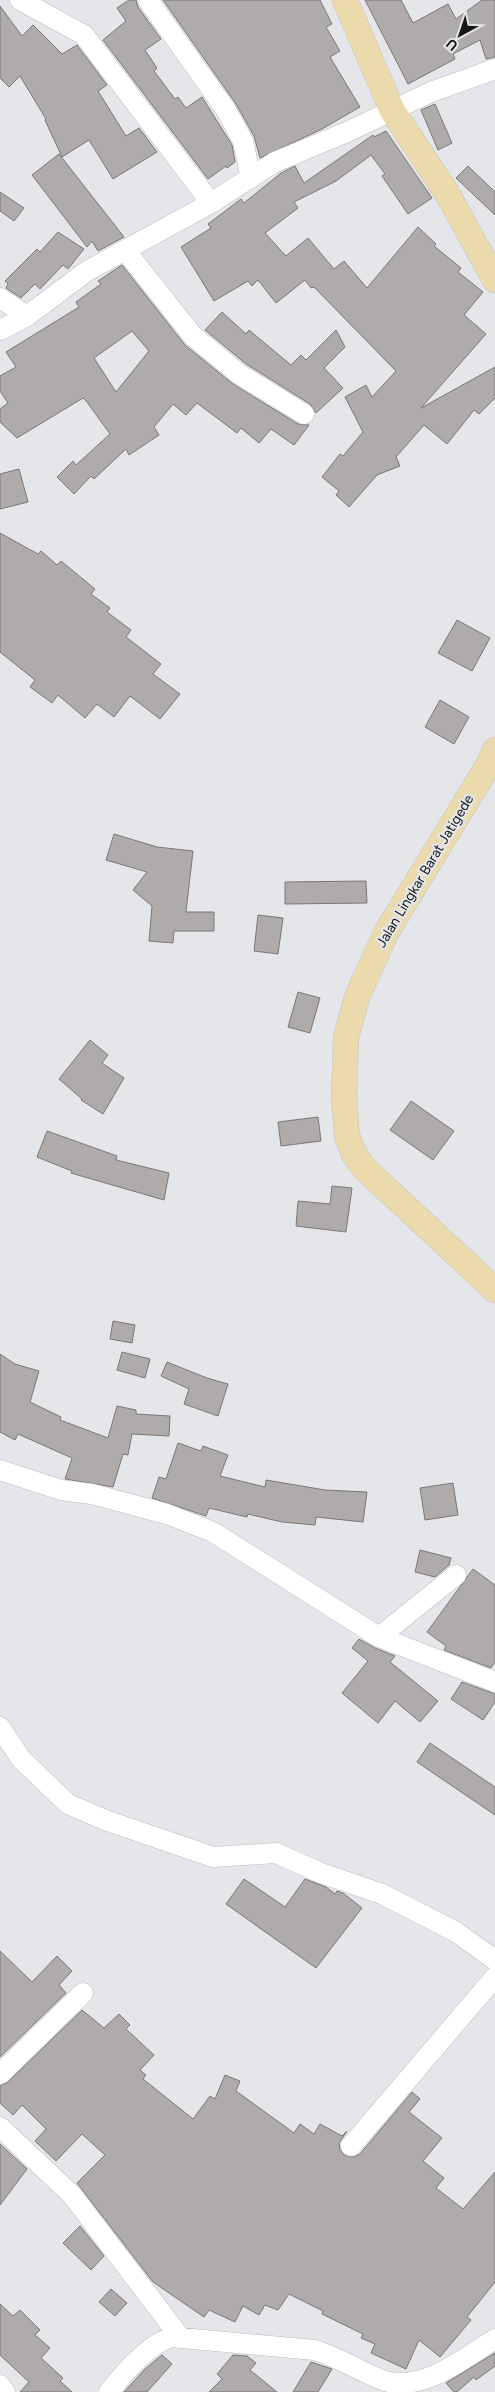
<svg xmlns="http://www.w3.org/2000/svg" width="495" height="2392" font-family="Figtree,sans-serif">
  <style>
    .building { fill: #afabaa; stroke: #7b7776; fill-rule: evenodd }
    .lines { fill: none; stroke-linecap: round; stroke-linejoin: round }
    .minor-casing { stroke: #bbbdc0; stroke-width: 21 }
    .major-casing { stroke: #c2c2c3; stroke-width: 26 }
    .minor { stroke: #fff; stroke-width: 20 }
    .major { stroke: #eadaac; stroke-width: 25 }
    .labels { text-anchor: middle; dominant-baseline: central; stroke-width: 4.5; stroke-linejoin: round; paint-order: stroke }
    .street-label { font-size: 14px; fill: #151617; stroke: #e4e6ea }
  </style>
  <rect width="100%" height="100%" fill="#e4e6ea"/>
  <!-- building -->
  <path class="building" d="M 129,0 L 136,0 L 138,7 L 161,39 L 145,50 L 157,68 L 154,71 L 175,99 L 178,97 L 186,108 L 202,97 L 232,145 L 235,162 L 227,168 L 226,166 L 208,179 L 103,40 L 126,21 L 117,8 Z
    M 163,0 L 320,0 L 332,24 L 326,27 L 340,51 L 330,57 L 360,107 L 322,129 L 260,158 L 254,136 L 236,104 Z
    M 365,0 L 401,0 L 413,23 L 448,4 L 456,19 L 482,0 L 495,0 L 495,57 L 486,59 L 480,40 L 453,54 L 455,59 L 408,84 Z
    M 0,6 L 22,36 L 33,25 L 62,54 L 77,45 L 107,85 L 98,91 L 126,136 L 139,128 L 157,152 L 113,179 L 89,140 L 62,157 L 45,120 L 46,119 L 20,76 L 9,87 L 0,78 Z
    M 435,104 L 452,143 L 438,150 L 421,110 Z
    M 386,131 L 432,198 L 408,214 L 382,176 L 385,174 L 371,155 L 336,181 L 294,202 L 298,208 L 265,233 L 286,256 L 308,238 L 334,269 L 344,261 L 367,288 L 418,227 L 436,244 L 434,246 L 461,268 L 458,272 L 483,292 L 464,315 L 486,334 L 421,408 L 495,367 L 495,398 L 479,414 L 474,410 L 447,444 L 424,425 L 396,457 L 400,466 L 377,475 L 349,507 L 336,495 L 339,491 L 322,477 L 340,454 L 343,456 L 363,432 L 345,397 L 366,385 L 372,397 L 396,371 L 314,287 L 311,288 L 305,280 L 276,303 L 258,280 L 252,286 L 248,281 L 214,301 L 181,247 L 211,228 L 208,224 L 241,199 L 244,203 L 281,173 L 295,166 L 304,183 L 373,135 L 374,137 Z
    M 59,154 L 124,237 L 98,251 L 92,241 L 87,247 L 32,175 Z
    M 468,166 L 495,192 L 495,215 L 456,178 Z
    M 0,192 L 24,208 L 14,221 L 0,211 Z
    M 58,232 L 84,249 L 68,269 L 63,265 L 40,289 L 35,284 L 21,298 L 6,288 L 8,284 L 5,281 L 37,249 L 40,252 Z
    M 122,265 L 185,345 L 233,384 L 298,424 L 309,425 L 294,445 L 271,429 L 259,443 L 241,428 L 237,433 L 197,403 L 186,415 L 173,404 L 154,427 L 159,435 L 129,455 L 126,449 L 94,479 L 91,476 L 74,494 L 57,477 L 73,461 L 76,465 L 110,434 L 87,402 L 83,398 L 17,438 L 0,422 L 0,409 L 8,403 L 0,391 L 0,376 L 16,367 L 6,352 L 79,307 L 76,302 L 101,284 L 98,281 ZM 132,331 L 149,351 L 116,392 L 94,358 Z
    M 222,312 L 246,334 L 249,330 L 291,365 L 301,355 L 306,360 L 336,330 L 345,347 L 324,368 L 343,388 L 316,413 L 310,404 L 246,364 L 205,330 Z
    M 19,469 L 28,502 L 0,509 L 0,474 Z
    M 0,533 L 38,554 L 41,551 L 57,565 L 61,561 L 95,589 L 91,594 L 110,608 L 107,612 L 131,630 L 126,637 L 161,664 L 153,674 L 180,694 L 160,719 L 130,696 L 114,717 L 97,704 L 85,718 L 58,695 L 52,703 L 30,687 L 35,680 L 0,652 Z
    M 457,620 L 490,638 L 472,671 L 438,653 Z
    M 440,700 L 469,717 L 454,744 L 425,727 Z
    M 114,834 L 157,847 L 193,851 L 186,912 L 214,912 L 214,931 L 174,931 L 173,943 L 149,941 L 152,906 L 133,890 L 147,872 L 106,860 Z
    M 366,881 L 367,903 L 285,904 L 285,882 Z
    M 258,915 L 283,918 L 278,954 L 254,951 Z
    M 298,992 L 320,998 L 310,1033 L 288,1027 Z
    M 90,1040 L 108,1055 L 102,1063 L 124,1078 L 103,1114 L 81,1100 L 82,1099 L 59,1079 Z
    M 411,1101 L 454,1131 L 433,1160 L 390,1130 Z
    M 318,1117 L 321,1141 L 281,1146 L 278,1122 Z
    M 47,1131 L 117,1156 L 116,1160 L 169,1173 L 164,1200 L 71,1173 L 72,1171 L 37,1157 Z
    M 332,1186 L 352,1188 L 346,1232 L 296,1226 L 298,1201 L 330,1204 Z
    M 113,1321 L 135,1325 L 132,1343 L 110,1339 Z
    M 122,1352 L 150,1359 L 145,1378 L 117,1370 Z
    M 0,1354 L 15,1364 L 39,1371 L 30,1402 L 61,1417 L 60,1420 L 108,1438 L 117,1406 L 136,1410 L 136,1414 L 170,1416 L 169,1436 L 132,1434 L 128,1455 L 123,1454 L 113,1487 L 65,1479 L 72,1458 L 18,1434 L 15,1440 L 0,1432 Z
    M 167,1362 L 207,1378 L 228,1384 L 218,1416 L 184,1404 L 189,1389 L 161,1376 Z
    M 178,1443 L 201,1451 L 203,1446 L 228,1455 L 220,1476 L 265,1487 L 266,1480 L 325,1490 L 367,1492 L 363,1522 L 316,1517 L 315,1525 L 282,1522 L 248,1514 L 247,1517 L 209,1508 L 206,1516 L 152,1498 L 159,1477 L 166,1479 Z
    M 453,1483 L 458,1515 L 425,1520 L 420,1488 Z
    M 420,1550 L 451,1558 L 449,1565 L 435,1577 L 415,1572 Z
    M 473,1569 L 495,1585 L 495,1662 L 491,1668 L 444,1650 L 446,1646 L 427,1632 Z
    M 359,1639 L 375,1648 L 395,1656 L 390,1662 L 438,1701 L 420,1722 L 395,1701 L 378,1723 L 342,1693 L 368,1661 L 352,1648 Z
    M 462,1682 L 495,1694 L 495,1702 L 483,1720 L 451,1699 Z
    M 430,1743 L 495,1787 L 495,1815 L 417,1762 Z
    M 244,1879 L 285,1907 L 305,1879 L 326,1887 L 335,1894 L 337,1891 L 343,1893 L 362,1908 L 316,1968 L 226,1904 Z
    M 0,1951 L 32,1982 L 57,1956 L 72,1971 L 59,1985 L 66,1993 L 0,2057 Z
    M 82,2010 L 104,2028 L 119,2014 L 130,2025 L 126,2029 L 154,2055 L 140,2070 L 146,2075 L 143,2079 L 193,2119 L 210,2096 L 215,2099 L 225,2075 L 240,2081 L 236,2091 L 294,2133 L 300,2124 L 314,2134 L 320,2124 L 342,2136 L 347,2131 L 339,2143 L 340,2150 L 344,2155 L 354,2157 L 360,2154 L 412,2092 L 420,2099 L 409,2112 L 442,2138 L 423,2161 L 444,2178 L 436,2188 L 463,2209 L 495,2172 L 495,2282 L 467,2317 L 471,2320 L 440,2357 L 419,2340 L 406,2369 L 371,2353 L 375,2344 L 361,2338 L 363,2334 L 322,2314 L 323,2311 L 289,2294 L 278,2310 L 265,2305 L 259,2315 L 243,2306 L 235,2322 L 209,2310 L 204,2317 L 153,2282 L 77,2183 L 105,2155 L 82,2134 L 56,2161 L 35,2141 L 46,2129 L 22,2105 L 13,2115 L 0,2103 L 0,2086 L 8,2082 Z
    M 0,2144 L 27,2169 L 0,2205 Z
    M 80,2226 L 104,2256 L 91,2270 L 63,2243 Z
    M 111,2289 L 127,2303 L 115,2316 L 99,2302 Z
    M 0,2304 L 13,2316 L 20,2310 L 40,2330 L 35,2335 L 50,2348 L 41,2358 L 63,2378 L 60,2381 L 72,2392 L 20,2392 L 29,2382 L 0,2355 Z
    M 495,2353 L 495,2366 L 476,2380 L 474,2377 L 457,2392 L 454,2392 L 446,2383 Z
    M 162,2355 L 172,2364 L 147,2392 L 124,2392 L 145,2369 Z
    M 233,2355 L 247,2356 L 256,2363 L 250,2370 L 277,2392 L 209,2392 L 222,2379 L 217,2374 Z
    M 311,2362 L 332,2369 L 318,2392 L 293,2392 Z"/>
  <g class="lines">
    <!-- minor casing -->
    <g class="minor-casing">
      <path id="minor" d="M 20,0 L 84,35 L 211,203
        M 148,0 L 226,110 L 243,141 L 251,178
        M 125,250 L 193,336 L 239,374 L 304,414
        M 0,298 L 27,316
        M 0,330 L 27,316 L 87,271 L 211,203 L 275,162 L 347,132 L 431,92 L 495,69
        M 0,1470 L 61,1490 L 92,1494 L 167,1514 L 213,1532 L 379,1637 L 495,1682
        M 379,1637 L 456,1575
        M 0,1727 L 21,1759 L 68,1804 L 105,1820 L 213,1857 L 276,1853 L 321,1873 L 382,1894 L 456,1932 L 495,1960
        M 0,2074 L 83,1993
        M 0,2127 L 72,2195 L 180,2337
        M 351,2146 L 495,1977
        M 0,2385 L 5,2392
        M 109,2392 C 125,2371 147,2346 171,2337 L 315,2350 C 340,2358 361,2372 385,2381 C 424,2392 464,2358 495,2339"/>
    </g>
    <!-- major casing -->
    <g class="major-casing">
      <path id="major" d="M 345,0 L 392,110 L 448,195 L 495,280
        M 495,750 L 489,764 L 386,933 L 357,997 L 346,1037 L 344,1097 L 347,1136 L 354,1154 L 365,1169 L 495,1290"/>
    </g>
    <!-- minor -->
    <use href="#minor" class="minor"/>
    <!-- major -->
    <use href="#major" class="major"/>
  </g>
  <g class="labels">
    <!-- street labels -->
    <g class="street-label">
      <text transform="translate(425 871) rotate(-59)">Jalan Lingkar Barat Jatigede</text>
    </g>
  </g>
  <!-- north arrow -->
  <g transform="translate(460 35) rotate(220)" stroke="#e4e6ea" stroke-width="4" paint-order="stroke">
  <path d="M0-4L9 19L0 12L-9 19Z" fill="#151617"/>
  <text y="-8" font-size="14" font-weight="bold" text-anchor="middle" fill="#151617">U</text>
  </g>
</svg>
